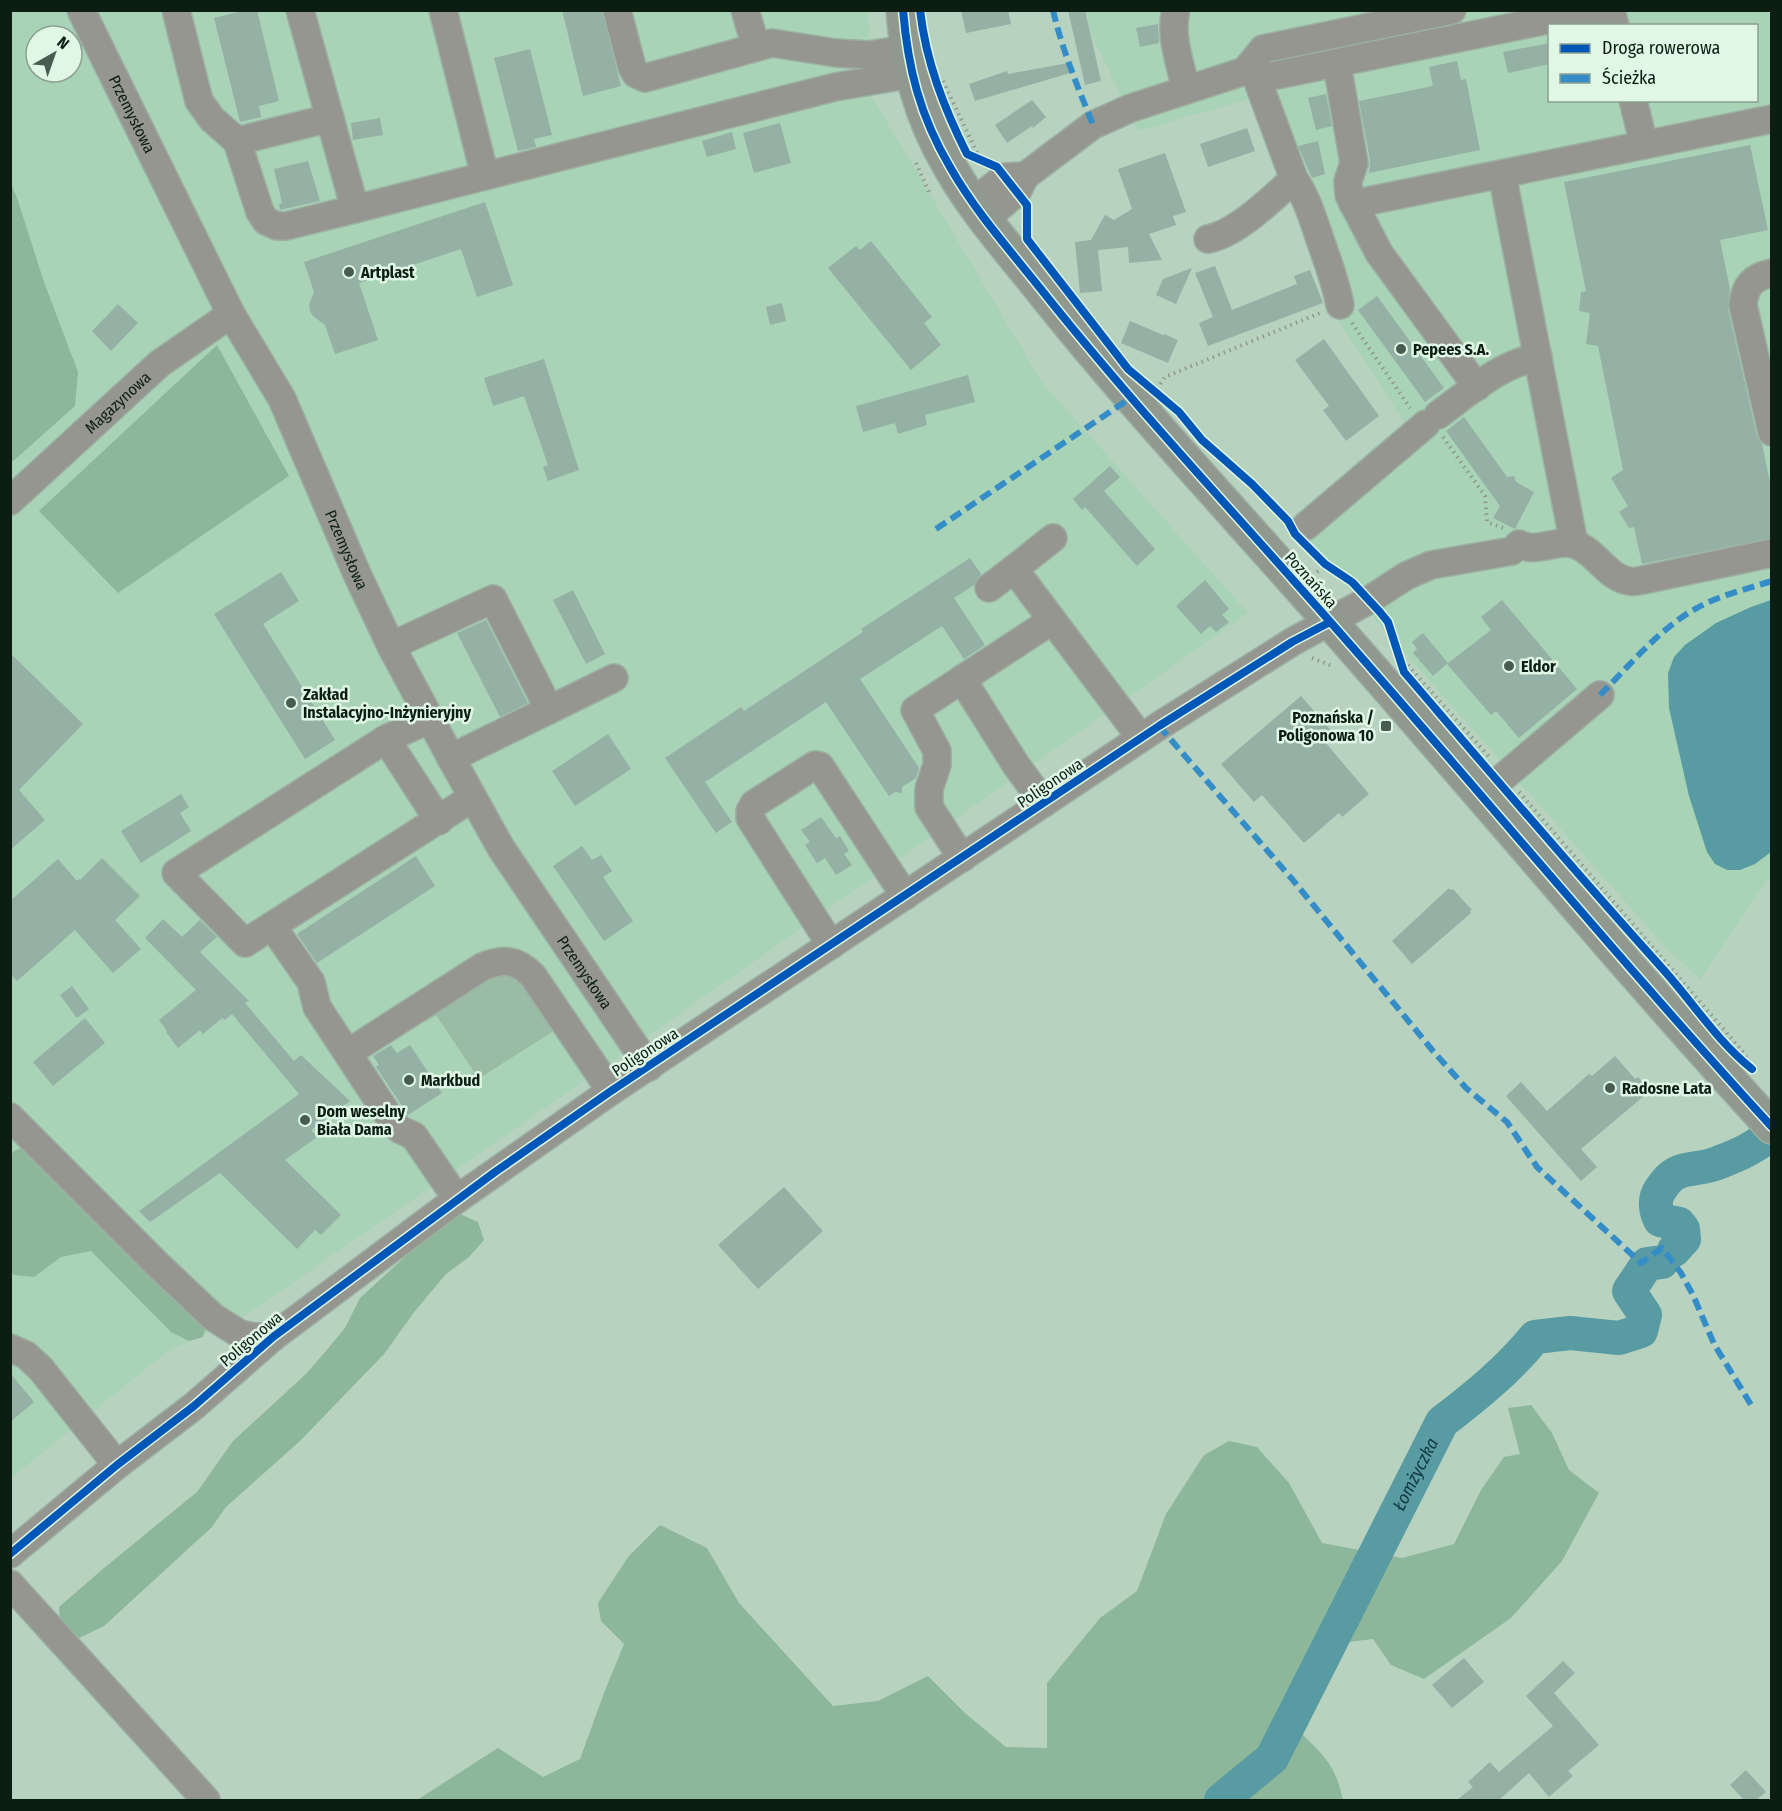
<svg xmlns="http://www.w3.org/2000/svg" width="1782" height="1811" font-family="'Fira Sans Condensed',sans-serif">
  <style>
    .built { fill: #a9d3b6; fill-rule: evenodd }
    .green { fill: #9abba4 }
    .forest { fill: #8cb79a }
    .water { fill: #599ba2 }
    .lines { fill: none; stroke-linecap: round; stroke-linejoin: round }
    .river { stroke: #599ba2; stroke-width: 34 }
    .building { fill: #95b0a4 }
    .minor-casing { stroke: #9cb0a2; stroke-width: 30 }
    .major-casing { stroke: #9cb0a2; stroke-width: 36 }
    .path { stroke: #8e988f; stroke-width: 4; stroke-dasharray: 1.5 4.5; stroke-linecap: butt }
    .minor { stroke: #94968f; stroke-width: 27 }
    .major { stroke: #91988e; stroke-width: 33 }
    .quiet { stroke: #358dc8; stroke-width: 6; stroke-dasharray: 12 6; stroke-linecap: butt }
    .cycleway-casing { stroke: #e0f7e6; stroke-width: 11 }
    .cycleway { stroke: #0057b8; stroke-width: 8 }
    .poi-dot { fill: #485d4f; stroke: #e0f7e6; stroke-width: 2 }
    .labels { text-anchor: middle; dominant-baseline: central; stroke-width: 5; stroke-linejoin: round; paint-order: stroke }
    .street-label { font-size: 16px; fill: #0c1e12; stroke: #e0f7e6 }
    .poi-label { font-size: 16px; font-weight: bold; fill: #0c1e12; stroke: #e0f7e6; text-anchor: start }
    .water-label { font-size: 18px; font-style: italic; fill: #133941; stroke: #e0f7e6 }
  </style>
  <rect width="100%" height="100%" fill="#b8d2c0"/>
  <!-- built -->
  <path class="built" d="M 11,11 L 868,11 L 872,97 L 1042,382 L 1248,613 L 620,1056 L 245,1316 L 168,1351 L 11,1478 ZM 36,36 L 72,36 L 72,72 L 36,72 Z
    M 1086,11 L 1771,11 L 1771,875 L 1700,979 L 1668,950 L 1288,521 L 1404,422 L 1331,309 L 1252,98 L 1138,131 L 1092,36 ZM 1550,26 L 1756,26 L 1756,100 L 1550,100 Z"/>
  <!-- green -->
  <path class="green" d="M 503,968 L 514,968 L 556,1028 L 552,1032 L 472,1083 L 465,1079 L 474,1072 L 436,1015 L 427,1021 L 425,1019 Z"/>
  <!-- forest -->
  <path class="forest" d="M 11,183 L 17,198 L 44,282 L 78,372 L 75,406 L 11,463 Z
    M 217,345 L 289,476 L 118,593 L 39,511 Z
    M 29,1145 L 207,1324 L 203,1337 L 189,1341 L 171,1332 L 91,1251 L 61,1257 L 34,1277 L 14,1275 L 11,1272 L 11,1155 L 14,1151 Z
    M 460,1214 L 478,1222 L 484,1240 L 469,1257 L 446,1274 L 415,1311 L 384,1354 L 300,1441 L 226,1507 L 212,1527 L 104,1626 L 79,1638 L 60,1624 L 59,1607 L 104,1568 L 197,1492 L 233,1441 L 306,1374 L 325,1352 L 345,1328 L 360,1298 L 432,1232 Z
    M 1531,1405 L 1552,1433 L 1569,1470 L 1599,1493 L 1562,1561 L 1511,1618 L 1424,1679 L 1391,1665 L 1373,1639 L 1348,1642 L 1314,1698 L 1300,1732 C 1325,1757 1335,1764 1343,1800 L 417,1800 L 498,1748 L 543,1777 L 580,1759 L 604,1693 L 624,1644 L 601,1621 L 598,1603 L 628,1557 L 660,1525 L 707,1548 L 739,1603 L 833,1706 L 878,1701 L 928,1676 L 966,1714 L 1006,1747 L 1047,1748 L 1047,1683 L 1100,1618 L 1137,1591 L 1166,1514 L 1204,1455 L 1229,1441 L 1257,1447 L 1289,1483 L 1322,1543 L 1402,1558 L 1454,1544 L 1481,1490 L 1504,1457 L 1520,1454 L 1508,1408 Z"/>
  <!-- water -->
  <path class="water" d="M 1771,600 L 1771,852 L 1755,864 L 1740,870 L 1727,870 L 1715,864 L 1707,852 L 1689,796 L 1669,708 L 1668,673 L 1674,657 L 1685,645 L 1716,623 L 1751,607 Z"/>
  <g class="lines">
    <!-- river -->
    <g class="river">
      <path d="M 1674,1250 L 1684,1239 L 1683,1229 L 1679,1224 L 1660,1220 C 1655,1210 1654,1199 1660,1190 C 1678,1161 1693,1174 1720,1162 C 1741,1154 1754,1148 1772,1133"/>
      <path id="s1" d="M 1221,1800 L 1272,1758 L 1442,1422 C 1476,1396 1508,1370 1535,1337 L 1570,1333 L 1619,1338 L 1641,1331 L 1645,1315 L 1629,1291 L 1647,1264 L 1662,1262"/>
    </g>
  </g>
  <!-- building -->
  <path class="building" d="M 246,10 L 257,10 L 279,101 L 259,106 L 261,117 L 240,122 L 214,18 Z
    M 562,10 L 602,10 L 621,86 L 583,96 Z
    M 961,10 L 1008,10 L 1011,24 L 966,33 Z
    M 1068,10 L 1085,10 L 1101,81 L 1085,85 Z
    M 1158,24 L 1159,43 L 1140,47 L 1136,28 Z
    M 1550,43 L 1550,64 L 1508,73 L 1503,52 Z
    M 530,49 L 552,135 L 534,139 L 536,147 L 518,151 L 494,58 Z
    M 1457,61 L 1461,80 L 1466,79 L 1480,150 L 1369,173 L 1370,160 L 1359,101 L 1433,86 L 1429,67 Z
    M 1068,63 L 1070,73 L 975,101 L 969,84 L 1007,71 L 1008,74 Z
    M 1326,94 L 1332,126 L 1316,130 L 1308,98 Z
    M 1032,100 L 1046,117 L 1033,128 L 1032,126 L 1007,143 L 995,125 Z
    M 380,118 L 383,135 L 353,140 L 351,123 Z
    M 780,123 L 791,163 L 754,173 L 743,133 Z
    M 1247,128 L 1255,151 L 1208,167 L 1200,144 Z
    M 732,132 L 736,149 L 707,157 L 702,141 Z
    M 1318,141 L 1325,174 L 1312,178 L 1298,146 Z
    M 1750,145 L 1768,230 L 1720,240 L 1730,289 L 1728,309 L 1757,436 L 1762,444 L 1772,492 L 1772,538 L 1642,564 L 1634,527 L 1629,528 L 1619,512 L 1628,506 L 1611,478 L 1623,470 L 1598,346 L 1586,344 L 1590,313 L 1579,311 L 1581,292 L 1586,291 L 1564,182 Z
    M 1165,153 L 1186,212 L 1173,216 L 1176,225 L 1149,234 L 1162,260 L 1129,263 L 1128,247 L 1098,250 L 1102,291 L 1080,293 L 1075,242 L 1091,240 L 1105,215 L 1114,220 L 1132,209 L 1118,169 Z
    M 308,161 L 320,201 L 280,210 L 279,204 L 282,203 L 274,169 Z
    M 485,202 L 513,285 L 477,297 L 461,249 L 359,283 L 378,340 L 335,354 L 325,325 L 313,316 L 310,311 L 309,305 L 314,292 L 304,262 Z
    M 871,241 L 932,317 L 924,323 L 941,345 L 911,370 L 828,268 L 856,246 L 860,250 Z
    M 1215,266 L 1232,310 L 1297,284 L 1294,276 L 1310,270 L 1323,303 L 1208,346 L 1199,323 L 1213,317 L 1195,273 Z
    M 1192,268 L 1176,304 L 1156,295 L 1163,279 Z
    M 1377,296 L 1444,388 L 1425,402 L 1358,310 Z
    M 782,303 L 786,321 L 770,325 L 766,307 Z
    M 118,304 L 138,323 L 111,351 L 92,331 Z
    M 1130,321 L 1163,335 L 1162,337 L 1164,334 L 1178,340 L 1168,363 L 1121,343 Z
    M 1324,339 L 1379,416 L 1346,441 L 1323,410 L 1329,406 L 1295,360 Z
    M 544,359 L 579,470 L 548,481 L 543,467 L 548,465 L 524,396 L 493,406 L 484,378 Z
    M 968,375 L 975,402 L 925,415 L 927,425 L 898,434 L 895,423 L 863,432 L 856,406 Z
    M 1464,417 L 1507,477 L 1514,476 L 1516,482 L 1534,492 L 1515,529 L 1493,518 L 1500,506 L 1446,431 Z
    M 1110,466 L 1120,477 L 1104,491 L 1155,549 L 1137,566 L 1085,507 L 1082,510 L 1073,499 Z
    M 970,558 L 981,574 L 974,585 L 954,598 L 985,645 L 964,659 L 942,626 L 860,679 L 919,768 L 916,778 L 902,787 L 902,793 L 895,792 L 889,796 L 826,702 L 705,782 L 732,822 L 716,833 L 665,758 L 741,707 L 744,711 L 863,632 L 861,629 Z
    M 281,572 L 299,601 L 263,624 L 335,740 L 305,759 L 214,614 Z
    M 1205,580 L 1229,609 L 1222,615 L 1229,622 L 1216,632 L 1210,626 L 1201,634 L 1176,606 Z
    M 573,590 L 605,654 L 586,664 L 553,600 Z
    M 1502,600 L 1577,689 L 1519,738 L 1496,711 L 1491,715 L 1447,664 L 1491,630 L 1481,617 Z
    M 486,620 L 528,703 L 500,717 L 457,633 Z
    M 1423,633 L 1448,663 L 1433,676 L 1413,653 L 1417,649 L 1412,642 Z
    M 10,653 L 83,724 L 19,790 L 45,820 L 10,850 Z
    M 1301,696 L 1334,734 L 1325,742 L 1369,794 L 1342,817 L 1339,813 L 1304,843 L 1262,795 L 1254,802 L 1221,764 Z
    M 608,734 L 631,769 L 575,806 L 552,771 Z
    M 181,794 L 189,807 L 180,813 L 191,831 L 141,863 L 121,831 Z
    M 821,817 L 836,838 L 840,836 L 849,851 L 844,854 L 852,865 L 836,875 L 825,858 L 817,863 L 805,845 L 810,842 L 801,830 Z
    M 582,846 L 592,860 L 601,855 L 612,871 L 603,877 L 633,921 L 604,941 L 553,866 Z
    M 416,856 L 435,886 L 317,963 L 297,934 Z
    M 102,858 L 140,896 L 115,920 L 141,949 L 113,973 L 75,930 L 17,981 L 10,974 L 10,901 L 58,859 L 77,881 L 79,879 L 80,880 Z
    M 1449,888 L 1451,890 L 1453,889 L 1472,910 L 1470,911 L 1471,913 L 1412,964 L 1392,941 Z
    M 163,919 L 182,937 L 200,920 L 217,937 L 200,952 L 249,1001 L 245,1003 L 294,1061 L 301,1055 L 350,1101 L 311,1130 L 317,1137 L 285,1160 L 341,1215 L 321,1235 L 315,1230 L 297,1249 L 220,1173 L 150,1222 L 139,1211 L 299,1094 L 232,1014 L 225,1020 L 222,1018 L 203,1034 L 200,1030 L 178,1048 L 166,1032 L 167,1031 L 159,1020 L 196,990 L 145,938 Z
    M 72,986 L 89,1009 L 77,1018 L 60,995 Z
    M 85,1018 L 105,1043 L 53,1086 L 33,1062 Z
    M 391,1045 L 397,1053 L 410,1045 L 442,1093 L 408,1115 L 376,1067 L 379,1065 L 373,1056 Z
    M 1615,1056 L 1635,1079 L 1638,1077 L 1650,1091 L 1581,1149 L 1597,1167 L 1581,1181 L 1506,1096 L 1521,1082 L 1547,1111 L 1589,1074 L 1592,1076 Z
    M 784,1187 L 823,1231 L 758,1289 L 718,1245 Z
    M 10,1373 L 34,1402 L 10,1422 Z
    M 1464,1658 L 1484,1682 L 1452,1708 L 1432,1685 Z
    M 1563,1661 L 1575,1673 L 1554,1693 L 1599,1745 L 1568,1771 L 1573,1776 L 1549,1797 L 1529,1773 L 1499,1800 L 1457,1800 L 1473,1787 L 1468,1782 L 1490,1762 L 1499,1772 L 1553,1726 L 1526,1696 Z
    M 1746,1770 L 1766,1792 L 1756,1800 L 1744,1800 L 1730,1785 Z"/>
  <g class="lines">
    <!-- minor casing -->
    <g class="minor-casing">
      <g id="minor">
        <path id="s2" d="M 81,10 L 231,314 L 282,399 L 357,574 L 391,646 L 451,758 L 501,848 L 649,1067"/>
        <path d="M 176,10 L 199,101 L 212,119 L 237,141 L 260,212 L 266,221 L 277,226 L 286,226 L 355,209 L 835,87 L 912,74"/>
        <path d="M 300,10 L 355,209"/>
        <path d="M 443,10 L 485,176"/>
        <path d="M 617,10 L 632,67 L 636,74 L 645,78 L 772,43 L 836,53 L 868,55 L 907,49"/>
        <path d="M 745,10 L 756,47"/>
        <path d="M 1176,10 C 1169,35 1181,65 1186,90"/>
        <path d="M 1611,10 L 1615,26"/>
        <path d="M 1337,64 L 1354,163 L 1348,181 L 1349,195 L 1379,253 L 1477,387"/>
        <path d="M 1245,71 L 1263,49 L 1452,10"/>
        <path d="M 1257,79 L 1596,10"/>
        <path d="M 1633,100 L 1644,145"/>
        <path d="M 237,141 L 330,118"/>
        <path d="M 1502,174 L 1574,544"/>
        <path d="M 972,203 L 1005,177 L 1025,176"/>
        <path d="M 1353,204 L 1772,119"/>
        <path d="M 984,220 L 1017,192 L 1025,176 L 1093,125 L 1131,108 L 1245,71 L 1251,74 L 1257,79 L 1294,179 C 1308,199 1314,223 1322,245 C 1329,265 1336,284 1340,305"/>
        <path d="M 1208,239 C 1238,233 1271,199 1294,179"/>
        <path d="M 1772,273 C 1753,277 1745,285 1743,305 L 1772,432"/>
        <path d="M 1438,415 C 1468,393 1500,364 1538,357"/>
        <path id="s3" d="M 10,501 L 159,364 L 231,314"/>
        <path d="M 1306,526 L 1426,424"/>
        <path d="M 1053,538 L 1014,569 L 1141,738"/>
        <path d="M 989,588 L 1014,569"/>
        <path d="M 391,646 L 493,599 L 549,709"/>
        <path d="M 962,679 L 1016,765 L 1044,803"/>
        <path d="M 430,719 L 386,739 L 176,873 L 245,943 L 472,798"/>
        <path d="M 386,739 L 439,821"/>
        <path d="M 451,758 L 614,678"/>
        <path d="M 1481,796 L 1600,695"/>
        <path d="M 962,858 L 929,807 L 929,789 L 937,765 L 937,751 L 915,710 L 1051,621"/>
        <path d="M 272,926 L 311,982 L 317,1007 L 394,1124 L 401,1130 L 414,1136 L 457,1199"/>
        <path d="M 831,945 L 750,818 L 750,811 L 754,804 L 815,765 L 820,766 L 905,896"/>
        <path d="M 348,1053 L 482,967 C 502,958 517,959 533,976 L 611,1091"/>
        <path d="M 10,1117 L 159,1266 L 213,1317 L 240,1334 L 255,1337 L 273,1337"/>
        <path d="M 10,1348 L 26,1355 L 41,1369 L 117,1465"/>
        <path d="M 10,1554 L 117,1465 L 194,1406 L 273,1337 L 457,1199 L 611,1091 L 1159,726 L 1292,642 L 1369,600 L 1406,576 L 1431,565 L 1512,551 L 1519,544 C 1536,554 1556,539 1574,544 C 1596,551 1607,578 1629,581 C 1633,582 1639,581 1643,580 L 1772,553"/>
        <path d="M 10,1584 L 206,1800"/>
      </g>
    </g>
    <!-- major casing -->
    <g class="major-casing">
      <path id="major" d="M 903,10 C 908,69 920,116 950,167 C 975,211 1008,248 1040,288 C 1120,389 1208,484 1294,581 C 1455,761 1608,948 1772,1127"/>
    </g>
    <!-- path -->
    <path class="path" d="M 943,81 L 980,159
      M 916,163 L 929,192
      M 1352,323 L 1410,408
      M 1157,389 L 1165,377 L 1320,313
      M 1443,437 L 1485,496 L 1487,522 L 1503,528
      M 1317,572 L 1325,564
      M 1400,656 L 1491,759
      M 1312,658 L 1332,666
      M 1519,792 L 1744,1053 L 1749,1062"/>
    <!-- minor -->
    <use href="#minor" class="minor"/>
    <!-- major -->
    <use href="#major" class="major"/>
    <!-- quiet -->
    <path class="quiet" d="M 1053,10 C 1062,50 1078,87 1093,125
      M 936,529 L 1132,397
      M 1600,695 C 1629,666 1661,627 1697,608 C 1720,595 1747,589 1772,581
      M 1159,726 L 1292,879 L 1433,1051 L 1466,1088 L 1507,1122 L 1537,1167 L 1641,1263 L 1662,1248 L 1681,1273 L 1693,1295 L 1714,1344 L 1753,1408"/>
    <!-- cycleway casing -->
    <g class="cycleway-casing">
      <path id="cycleway" d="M 903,10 C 908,69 920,116 950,167 C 975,211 1008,248 1040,288 C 1120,389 1208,484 1294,581 C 1455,761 1608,948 1772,1127
        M 920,10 C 926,62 944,108 967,154 L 997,167 L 1027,205 L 1027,239 L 1128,369 L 1179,412 L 1202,440 L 1252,484 L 1288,521 L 1295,534 L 1325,564 L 1352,582 L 1379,611 L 1388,622 L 1404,672 C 1489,771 1574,871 1661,967 C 1692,1001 1716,1040 1752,1069
        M 10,1554 L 117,1465 L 194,1406 L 273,1337 L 495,1172 L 611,1091 L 1159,726 L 1292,642 L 1330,622"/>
    </g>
    <!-- cycleway -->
    <use href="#cycleway" class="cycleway"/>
  </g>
  <!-- markers -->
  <g class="poi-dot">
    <circle cx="349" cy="272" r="6"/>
    <circle cx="1401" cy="349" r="6"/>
    <circle cx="1509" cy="666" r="6"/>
    <circle cx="291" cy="703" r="6"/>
    <rect x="1380" y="720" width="12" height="12" rx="3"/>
    <circle cx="409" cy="1080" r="6"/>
    <circle cx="1610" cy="1088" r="6"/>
    <circle cx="305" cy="1120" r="6"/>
  </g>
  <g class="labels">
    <!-- street labels -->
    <g class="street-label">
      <text stroke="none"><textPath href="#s2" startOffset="116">Przemysłowa</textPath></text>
      <text stroke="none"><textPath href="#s3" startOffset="146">Magazynowa</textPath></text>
      <text stroke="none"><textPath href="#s2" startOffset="602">Przemysłowa</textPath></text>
      <text transform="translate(1311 580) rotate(48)">Poznańska</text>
      <text transform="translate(1050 783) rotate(-34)">Poligonowa</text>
      <text stroke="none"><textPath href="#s2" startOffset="1088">Przemysłowa</textPath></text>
      <text transform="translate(645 1052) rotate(-33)">Poligonowa</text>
      <text transform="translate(251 1339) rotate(-40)">Poligonowa</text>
    </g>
    <!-- poi labels -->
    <g class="poi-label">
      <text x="361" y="272">Artplast</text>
      <text x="1413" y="349">Pepees S.A.</text>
      <text x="1521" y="666">Eldor</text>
      <text x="303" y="694">Zakład<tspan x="303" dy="18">Instalacyjno-Inżynieryjny</tspan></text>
      <text x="1374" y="717" text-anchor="end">Poznańska /<tspan x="1374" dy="18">Poligonowa 10</tspan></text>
      <text x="421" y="1080">Markbud</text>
      <text x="1622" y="1088">Radosne Lata</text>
      <text x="317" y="1111">Dom weselny<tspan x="317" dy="18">Biała Dama</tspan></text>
    </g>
    <!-- water labels -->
    <g class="water-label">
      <text stroke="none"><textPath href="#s1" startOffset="384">Łomżyczka</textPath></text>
    </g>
  </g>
  <!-- border -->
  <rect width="1782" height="1811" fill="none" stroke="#0c1e12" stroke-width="24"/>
  <!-- legend -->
  <rect x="1548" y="24" width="210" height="78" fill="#e0f7e6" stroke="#8ba091" stroke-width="1.5"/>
  <rect x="1560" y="44" width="30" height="9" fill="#0057b8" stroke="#8ba091" stroke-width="1.5"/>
  <text x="1602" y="54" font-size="18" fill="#0c1e12">Droga rowerowa</text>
  <rect x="1560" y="74" width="30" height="9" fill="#358dc8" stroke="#8ba091" stroke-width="1.5"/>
  <text x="1602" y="84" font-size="18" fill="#0c1e12">Ścieżka</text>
  <!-- north arrow -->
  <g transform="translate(54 54) rotate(40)"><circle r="28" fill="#e0f7e6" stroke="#8ba091" stroke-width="1.5"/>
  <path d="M0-4.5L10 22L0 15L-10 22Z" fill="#485d4f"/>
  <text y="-9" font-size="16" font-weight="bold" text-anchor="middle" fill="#0c1e12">N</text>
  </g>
</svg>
